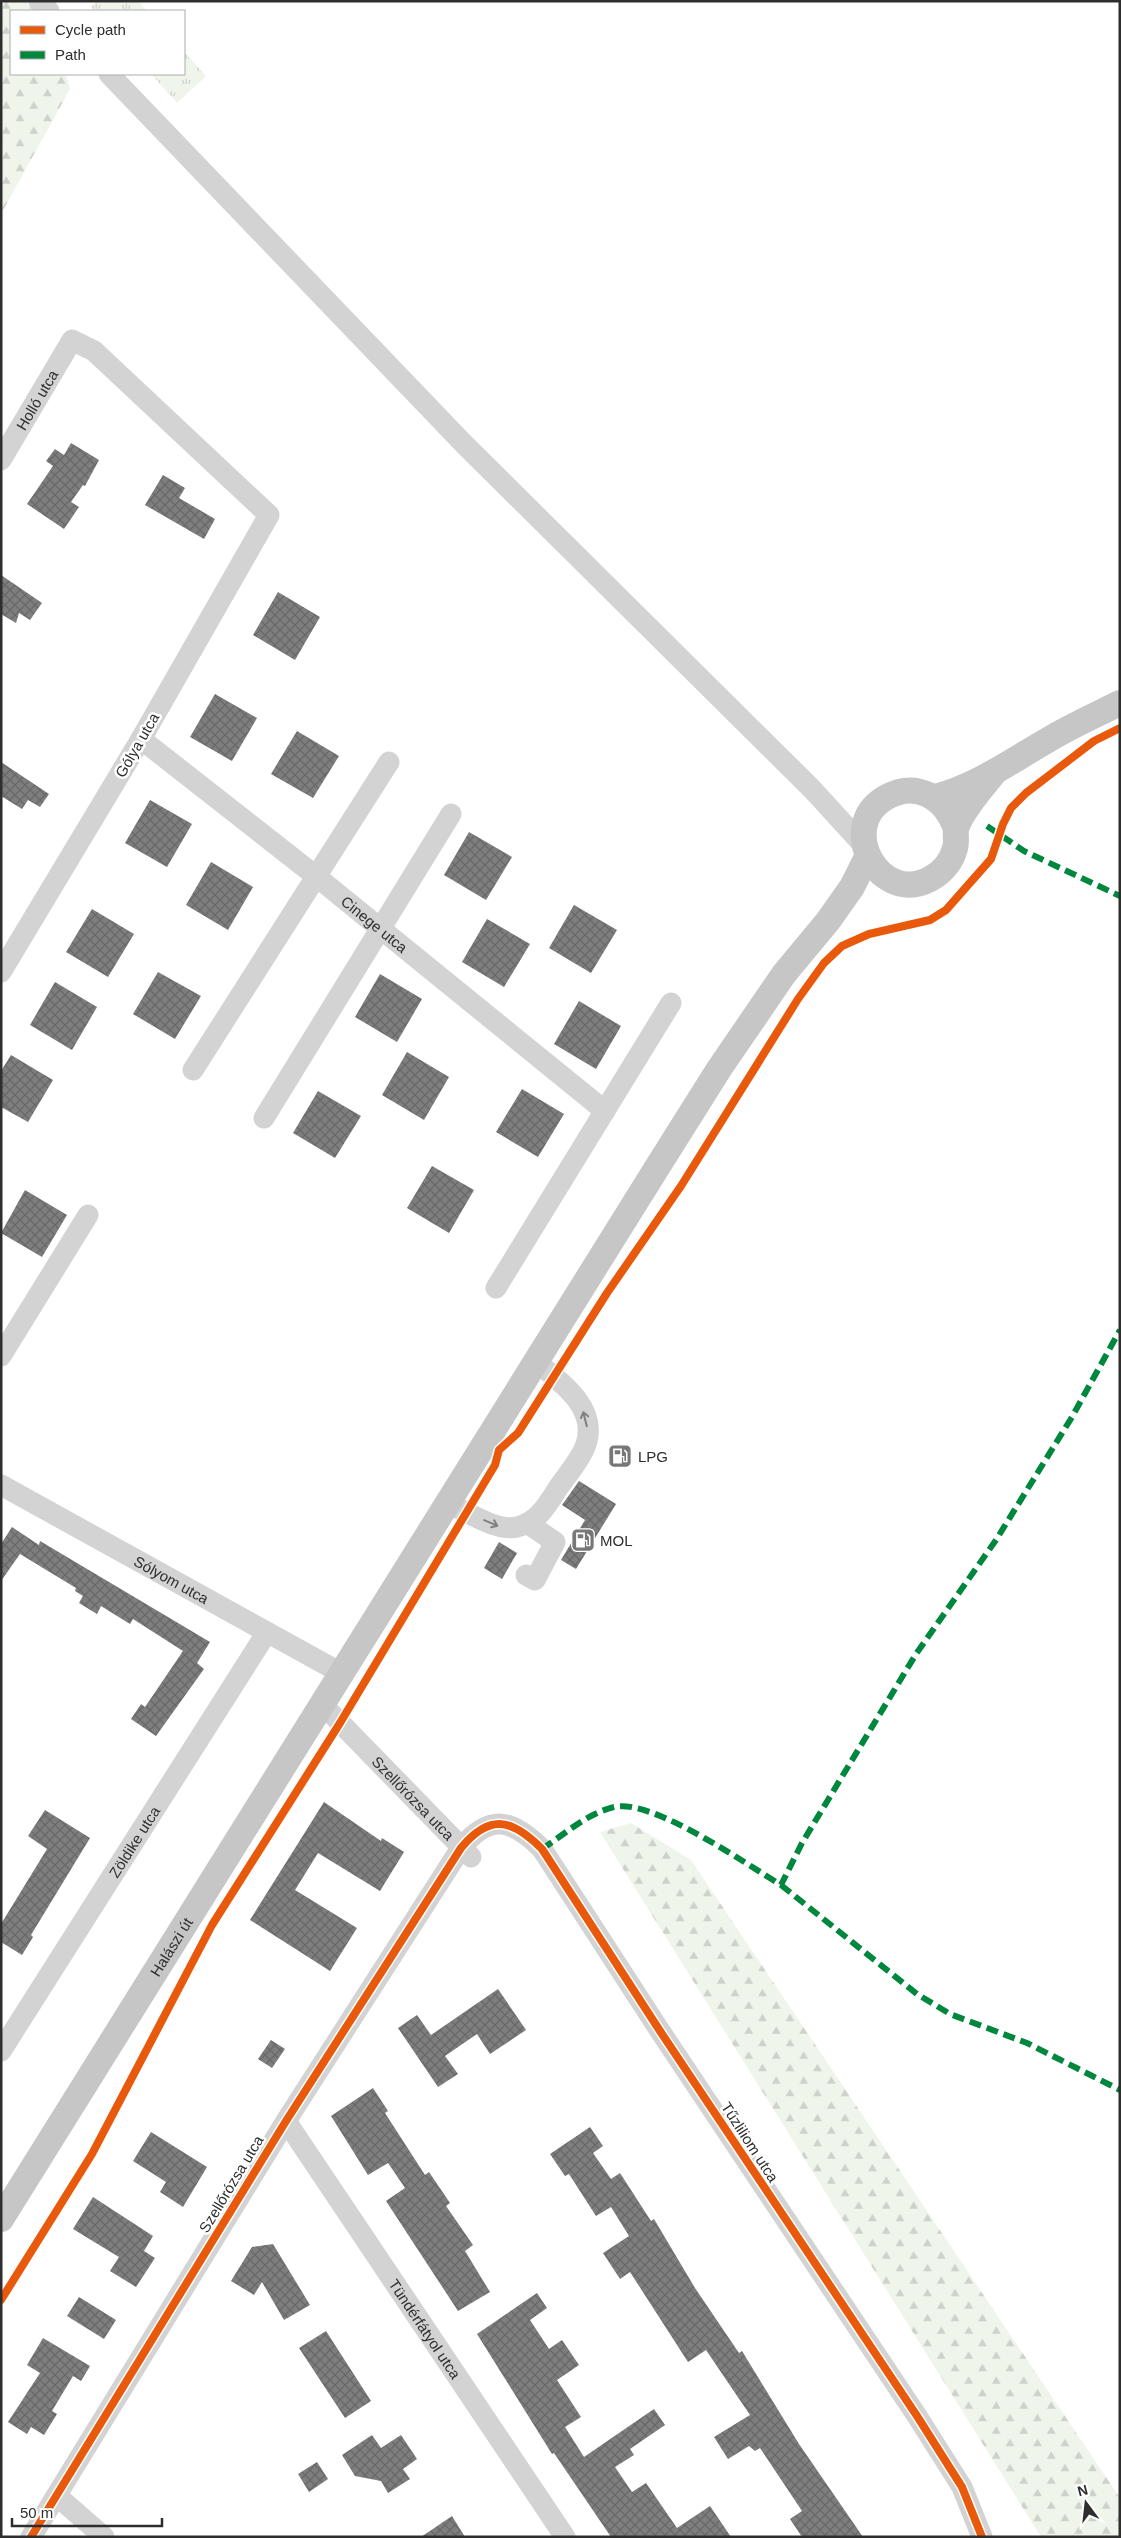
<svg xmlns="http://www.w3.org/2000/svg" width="1121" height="2538" font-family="Arial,sans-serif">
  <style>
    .forest { fill: url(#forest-firs) }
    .park { fill: url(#park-tufts) }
    .building { fill: url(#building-cross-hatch) }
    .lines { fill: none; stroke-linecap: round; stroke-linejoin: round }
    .minor { stroke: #d3d3d3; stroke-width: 21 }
    .major { stroke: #c6c6c6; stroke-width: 26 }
    .quiet { stroke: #00873e; stroke-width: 6; stroke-dasharray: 12 6; stroke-linecap: butt }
    .cycleway-casing { stroke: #fff; stroke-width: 11 }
    .cycleway { stroke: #e8590c; stroke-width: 8 }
    .oneway { stroke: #808080 }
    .labels { text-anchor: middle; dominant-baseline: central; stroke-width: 5; stroke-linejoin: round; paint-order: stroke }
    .street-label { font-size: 15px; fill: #2e2e2e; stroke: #fff }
    .poi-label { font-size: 15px; fill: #2e2e2e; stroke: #fff; text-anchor: start }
  </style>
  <defs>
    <pattern id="forest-firs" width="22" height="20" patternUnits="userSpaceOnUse" patternTransform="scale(1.25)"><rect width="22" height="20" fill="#eff5eb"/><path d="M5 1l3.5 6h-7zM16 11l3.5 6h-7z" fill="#cdd2ca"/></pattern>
    <pattern id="park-tufts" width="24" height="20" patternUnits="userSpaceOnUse" patternTransform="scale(1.25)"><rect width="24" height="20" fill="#eff5eb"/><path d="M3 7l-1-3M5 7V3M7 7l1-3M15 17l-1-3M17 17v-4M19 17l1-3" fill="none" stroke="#cdd2ca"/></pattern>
    <pattern id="building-cross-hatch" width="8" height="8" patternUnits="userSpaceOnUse" patternTransform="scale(1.25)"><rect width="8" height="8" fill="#7e7e7e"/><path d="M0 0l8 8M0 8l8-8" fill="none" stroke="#686868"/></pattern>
  </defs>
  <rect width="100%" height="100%" fill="#fff"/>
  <!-- forest -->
  <path class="forest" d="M 1,1 L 26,1 L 37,11 L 11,11 L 11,74 L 66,74 L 70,89 L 1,214 Z
    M 631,1823 L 691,1860 L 1120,2498 L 1120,2537 L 1041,2537 L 600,1832 Z"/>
  <!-- park -->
  <path class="park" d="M 97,1 L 138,1 L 147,11 L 95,11 L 91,7 Z
    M 184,52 L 206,76 L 177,103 L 151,74 L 184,74 Z"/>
  <!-- building -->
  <path class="building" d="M 71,443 L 99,460 L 85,486 L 83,485 L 71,502 L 79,507 L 64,529 L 27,504 L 53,466 L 46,461 L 55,449 L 64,455 Z
    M 163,475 L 185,488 L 179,498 L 215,519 L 204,539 L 145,505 Z
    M 1,575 L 42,603 L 30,620 L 19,613 L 16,623 L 1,614 Z
    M 278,592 L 320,617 L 295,660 L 253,635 Z
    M 215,694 L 257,718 L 232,761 L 190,737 Z
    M 297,731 L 339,756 L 313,798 L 271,774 Z
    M 1,762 L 49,794 L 40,807 L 28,800 L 22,809 L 1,796 Z
    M 150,800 L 192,824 L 167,867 L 125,843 Z
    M 469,832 L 512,857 L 486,900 L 444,875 Z
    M 211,862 L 253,887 L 228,930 L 186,905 Z
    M 574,905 L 617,930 L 591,973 L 549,948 Z
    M 92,909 L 134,934 L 108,977 L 66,952 Z
    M 487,919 L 530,944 L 504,987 L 462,962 Z
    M 158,972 L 201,996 L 175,1039 L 133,1014 Z
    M 380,974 L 422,999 L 397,1042 L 355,1017 Z
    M 55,982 L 97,1007 L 72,1050 L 30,1025 Z
    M 579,1001 L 621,1026 L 596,1069 L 554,1044 Z
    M 407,1052 L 449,1077 L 424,1120 L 382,1095 Z
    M 11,1055 L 53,1080 L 28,1122 L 1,1107 L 1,1071 Z
    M 522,1089 L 564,1114 L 538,1157 L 496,1132 Z
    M 318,1091 L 361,1116 L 335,1158 L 293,1133 Z
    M 432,1166 L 474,1190 L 449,1233 L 407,1208 Z
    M 25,1190 L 67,1215 L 42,1257 L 1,1233 Z
    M 579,1481 L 616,1504 L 576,1569 L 561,1560 L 585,1520 L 562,1505 Z
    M 12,1527 L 39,1545 L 40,1541 L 210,1642 L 197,1663 L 204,1669 L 156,1736 L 131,1719 L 141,1704 L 145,1707 L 183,1651 L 133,1619 L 130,1624 L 101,1606 L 97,1614 L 79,1603 L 83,1596 L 75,1591 L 76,1588 L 20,1554 L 1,1581 L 1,1544 Z
    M 499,1542 L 517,1553 L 502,1579 L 484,1568 Z
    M 324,1802 L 381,1841 L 382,1838 L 404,1852 L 380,1891 L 318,1853 L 295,1890 L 357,1928 L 330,1971 L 250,1920 Z
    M 45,1810 L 90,1838 L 31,1935 L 33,1937 L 22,1955 L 1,1942 L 1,1924 L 47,1849 L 28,1836 Z
    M 498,1989 L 526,2030 L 490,2054 L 477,2034 L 445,2056 L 458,2074 L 438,2087 L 398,2028 L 417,2015 L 431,2035 Z
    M 271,2040 L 285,2049 L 272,2068 L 258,2059 Z
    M 373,2088 L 388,2111 L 385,2113 L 425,2175 L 429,2172 L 450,2203 L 446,2206 L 473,2245 L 465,2251 L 490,2292 L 458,2311 L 386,2201 L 405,2188 L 388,2163 L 368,2175 L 331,2116 Z
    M 590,2127 L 603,2146 L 593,2153 L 611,2179 L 620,2173 L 651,2221 L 654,2219 L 695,2288 L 739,2353 L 742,2351 L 799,2444 L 863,2537 L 802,2537 L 790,2519 L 802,2511 L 760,2448 L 755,2451 L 749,2446 L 728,2459 L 714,2437 L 750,2415 L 706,2350 L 688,2362 L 630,2272 L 620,2279 L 603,2253 L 629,2236 L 611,2207 L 596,2216 L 569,2174 L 565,2176 L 550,2154 Z
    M 151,2132 L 207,2167 L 183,2207 L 160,2192 L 166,2182 L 133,2161 Z
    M 93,2197 L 153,2236 L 144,2251 L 155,2258 L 136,2287 L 110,2271 L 119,2257 L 73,2229 Z
    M 273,2244 L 310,2305 L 284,2320 L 262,2282 L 254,2295 L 231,2281 L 252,2247 Z
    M 537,2293 L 547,2308 L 530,2320 L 549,2349 L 562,2340 L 579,2365 L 557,2380 L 581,2417 L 565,2427 L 584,2457 L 654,2409 L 665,2425 L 630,2449 L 634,2455 L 615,2467 L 632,2492 L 646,2483 L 677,2528 L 710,2506 L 731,2537 L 611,2537 L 554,2453 L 552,2454 L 477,2334 Z
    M 79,2297 L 116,2320 L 104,2339 L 67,2316 Z
    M 326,2331 L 371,2401 L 345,2418 L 299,2348 Z
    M 43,2338 L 90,2366 L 81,2381 L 73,2376 L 52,2411 L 57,2414 L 44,2435 L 31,2427 L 27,2434 L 8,2422 L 40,2373 L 27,2365 Z
    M 372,2435 L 381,2448 L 401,2435 L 417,2459 L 403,2469 L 410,2479 L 388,2493 L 381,2481 L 355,2476 L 342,2455 Z
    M 317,2462 L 328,2479 L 309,2492 L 298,2474 Z
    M 452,2516 L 465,2537 L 421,2537 Z"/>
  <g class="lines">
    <!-- minor -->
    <g class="minor">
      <path d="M 39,1 L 49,11"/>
      <path d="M 109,74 L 464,444 L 812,789 L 865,847"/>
      <path id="s1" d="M 1,460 L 72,340 L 94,351 L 269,515 L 141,739 L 1,972"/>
      <path id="s2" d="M 141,739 L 317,877 L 605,1111"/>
      <path d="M 193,1070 L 389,762"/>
      <path d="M 264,1118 L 451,814"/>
      <path d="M 496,1288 L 671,1003"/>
      <path d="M 1,1356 L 88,1215"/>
      <path id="s3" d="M 1,1485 L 341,1673"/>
      <path d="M 447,1503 C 467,1511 496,1532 517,1527 C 537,1523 548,1504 558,1488 C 566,1476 579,1462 585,1447 C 600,1409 561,1382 536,1362"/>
      <path d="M 526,1575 L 535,1580 L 555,1542 L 527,1523"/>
      <path id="s4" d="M 322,1704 L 471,1857"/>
      <path id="s5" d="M 1,2051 L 267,1632"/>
      <path id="s6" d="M 286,2121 L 565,2537"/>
      <path d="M 57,2496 L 104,2537"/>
      <path d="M 31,2537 L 286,2121 L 461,1848 C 490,1813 512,1819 542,1849 L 660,2031 L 917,2416 L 962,2487 L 982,2537"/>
    </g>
    <!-- major -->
    <g class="major">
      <path d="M 935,797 C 977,786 1011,761 1048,740 C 1071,726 1096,715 1120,703"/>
      <path d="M 956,829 C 945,797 916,780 885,798 C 836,827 880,906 930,879 C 942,873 952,861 955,848 C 957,842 955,834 956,829 C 961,811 983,787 995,772"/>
      <path id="s7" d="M 1,2219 L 658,1166 L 719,1069 L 784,974 L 828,921 L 852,887 L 867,857"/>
    </g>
    <!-- quiet -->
    <path class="quiet" d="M 987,826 L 1024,851 L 1120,896
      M 542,1849 C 565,1834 586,1814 614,1807 C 652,1798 746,1864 781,1885 L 802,1843 L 916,1654 L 996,1540 L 1072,1417 L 1120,1330
      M 781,1885 L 917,1994 L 950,2014 L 1027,2043 L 1120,2090"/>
    <!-- cycleway casing -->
    <g class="cycleway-casing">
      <path id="cycleway" d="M 1,2300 L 92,2154 L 212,1925 L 340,1723 L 495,1465 L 499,1450 L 518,1433 L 607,1293 L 681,1186 L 798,999 L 824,963 L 842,946 L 869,934 L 930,920 L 946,910 L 991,859 L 1003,824 L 1011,808 L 1026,793 L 1094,741 L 1120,728
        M 31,2537 L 286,2121 L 461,1848 C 490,1813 512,1819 542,1849 L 660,2031 L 917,2416 L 962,2487 L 982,2537"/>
    </g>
    <!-- cycleway -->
    <use href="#cycleway" class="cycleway"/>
  </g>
  <!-- one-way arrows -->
  <defs><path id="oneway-shaft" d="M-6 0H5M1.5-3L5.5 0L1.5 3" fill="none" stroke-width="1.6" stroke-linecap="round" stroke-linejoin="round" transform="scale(1.25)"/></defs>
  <g class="oneway">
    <use href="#oneway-shaft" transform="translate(585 1419) rotate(-104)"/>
    <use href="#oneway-shaft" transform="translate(491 1523) rotate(23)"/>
  </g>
  <!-- icons -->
  <defs>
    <g id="fuel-square" transform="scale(1.25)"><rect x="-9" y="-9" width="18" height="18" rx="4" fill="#777" stroke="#fff"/><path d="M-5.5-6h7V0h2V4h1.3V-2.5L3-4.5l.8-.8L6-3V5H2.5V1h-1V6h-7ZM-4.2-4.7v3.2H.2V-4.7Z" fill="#fff"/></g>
  </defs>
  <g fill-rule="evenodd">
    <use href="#fuel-square" x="620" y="1456"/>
    <use href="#fuel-square" x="583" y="1540"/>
  </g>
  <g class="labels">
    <!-- street labels -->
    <g class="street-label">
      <text stroke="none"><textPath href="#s1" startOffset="70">Holló utca</textPath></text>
      <text transform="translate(137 745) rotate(-60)">Gólya utca</text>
      <text stroke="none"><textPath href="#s2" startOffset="298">Cinege utca</textPath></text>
      <text stroke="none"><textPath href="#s3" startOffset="195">Sólyom utca</textPath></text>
      <text stroke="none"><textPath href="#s4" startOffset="131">Szellőrózsa utca</textPath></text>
      <text stroke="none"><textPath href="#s5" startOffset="248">Zöldike utca</textPath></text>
      <text stroke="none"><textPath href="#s7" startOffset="321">Halászi út</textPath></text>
      <text transform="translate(750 2142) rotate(57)">Tűzliliom utca</text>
      <text transform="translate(231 2184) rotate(-59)">Szellőrózsa utca</text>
      <text stroke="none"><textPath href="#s6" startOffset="250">Tündérfátyol utca</textPath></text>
    </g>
    <!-- poi labels -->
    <g class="poi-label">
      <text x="638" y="1456">LPG</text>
      <text x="600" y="1540">MOL</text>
    </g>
  </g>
  <!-- border -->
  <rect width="1121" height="2538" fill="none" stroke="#2e2e2e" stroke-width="5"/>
  <!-- legend -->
  <rect x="10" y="10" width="175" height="65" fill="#ffffff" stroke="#ababab"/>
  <rect x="20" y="26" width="25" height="8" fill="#e8590c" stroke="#ababab"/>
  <text x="55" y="35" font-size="15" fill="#2e2e2e">Cycle path</text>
  <rect x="20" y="51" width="25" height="8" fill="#00873e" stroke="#ababab"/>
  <text x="55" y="60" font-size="15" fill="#2e2e2e">Path</text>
  <!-- north arrow -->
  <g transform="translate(1086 2503) rotate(345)" stroke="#ffffff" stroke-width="4" paint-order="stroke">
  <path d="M0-4L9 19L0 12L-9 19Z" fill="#2e2e2e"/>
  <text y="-8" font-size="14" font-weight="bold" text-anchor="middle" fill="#2e2e2e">N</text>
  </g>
  <!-- scale -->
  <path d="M12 2518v8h150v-8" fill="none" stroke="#2e2e2e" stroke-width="2.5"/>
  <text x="20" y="2518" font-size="15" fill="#2e2e2e" stroke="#ffffff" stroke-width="4" paint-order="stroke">50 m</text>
</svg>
